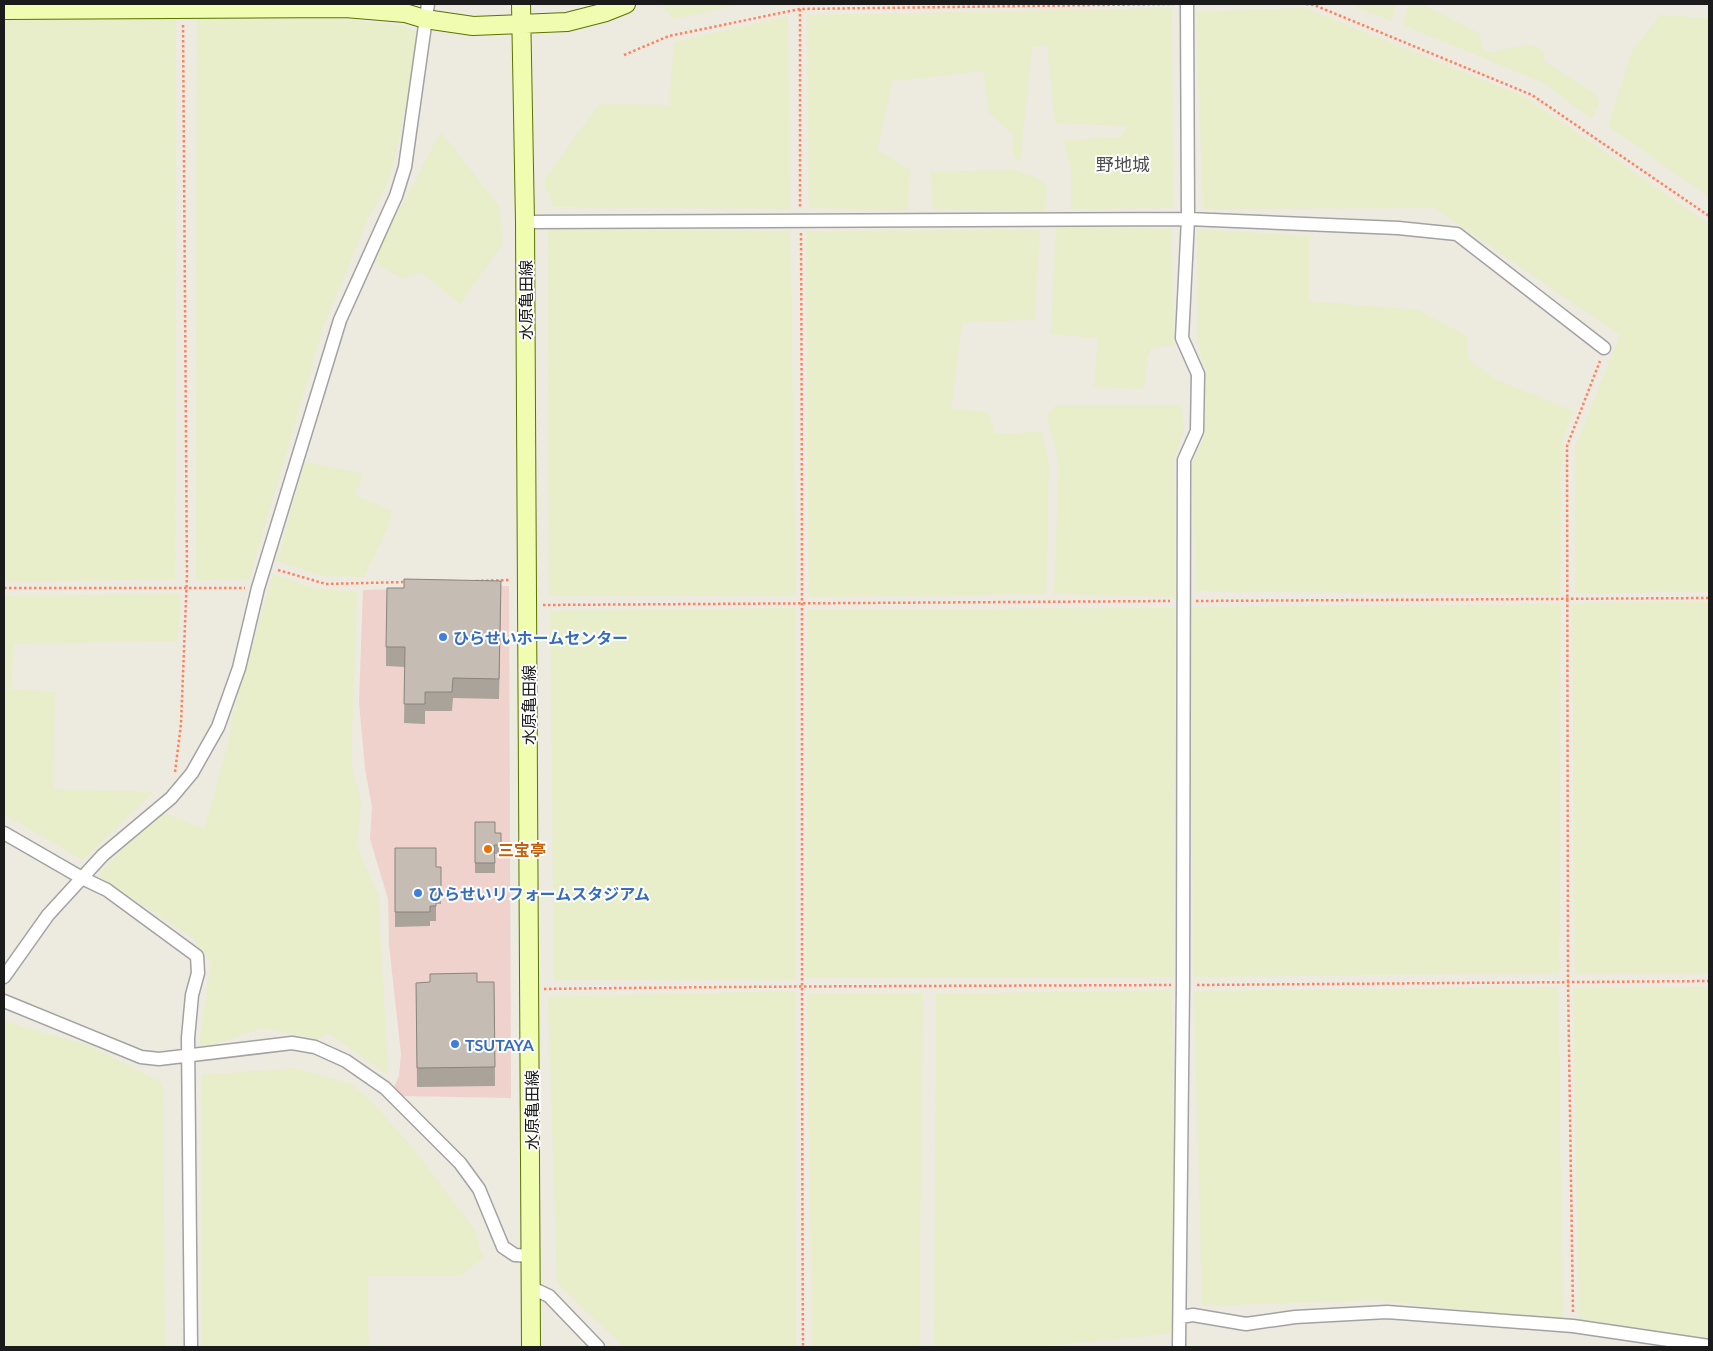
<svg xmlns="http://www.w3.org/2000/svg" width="1713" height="1351" font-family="Lato,'Noto Sans JP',sans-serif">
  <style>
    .commercial { fill: #f0d2cd }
    .farmland { fill: #e7eec9 }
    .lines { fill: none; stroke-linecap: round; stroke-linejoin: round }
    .street-casing { stroke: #a2a2a2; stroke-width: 15 }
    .secondary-casing { stroke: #5a7400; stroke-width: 20 }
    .path { stroke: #ff825f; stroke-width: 2.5; stroke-dasharray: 2.5 2.5; stroke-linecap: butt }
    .street { stroke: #fff; stroke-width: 12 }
    .secondary { stroke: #f0fcaf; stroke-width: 18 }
    .wall { fill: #a9a39a }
    .building { fill: #c5bdb3; stroke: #8a847d }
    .shop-dot { fill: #3f7fe0; stroke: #fff; stroke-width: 2 }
    .food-dot { fill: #e8710a; stroke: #fff; stroke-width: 2 }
    .labels { text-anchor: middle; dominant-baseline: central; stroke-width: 4; stroke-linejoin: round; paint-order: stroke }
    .street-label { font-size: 16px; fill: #1b1b1b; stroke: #fff }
    .shop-label { font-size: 16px; font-weight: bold; fill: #366cbe; stroke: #fff; text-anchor: start }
    .food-label { font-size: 16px; font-weight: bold; fill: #c56008; stroke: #fff; text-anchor: start }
    .neighbourhood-label { font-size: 18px; fill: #4e4e4e; stroke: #fff }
  </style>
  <rect width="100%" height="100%" fill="#edeae0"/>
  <!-- commercial -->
  <path class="commercial" d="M 509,586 L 511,1098 L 403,1096 L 394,1087 L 399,1076 L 401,1054 L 389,945 L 388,899 L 370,839 L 372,807 L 365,769 L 359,702 L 363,590 Z"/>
  <!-- farmland -->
  <path class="farmland" d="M 659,4 L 744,4 L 674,19 Z
    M 1348,4 L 1396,4 L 1392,21 Z
    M 1408,4 L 1422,4 L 1479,33 L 1483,49 L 1490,53 L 1527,44 L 1543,50 L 1544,61 L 1593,92 L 1600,102 L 1591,119 L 1544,83 L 1403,25 Z
    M 1172,8 L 1173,208 L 1071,209 L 1071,169 L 1063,140 L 1121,137 L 1127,126 L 1055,123 L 1047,45 L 1032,47 L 1020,162 L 1013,157 L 1013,134 L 989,113 L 983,71 L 893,81 L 877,150 L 910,169 L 908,210 L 809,208 L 807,15 Z
    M 1305,8 L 1527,98 L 1709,224 L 1709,591 L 1575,594 L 1575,448 L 1620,335 L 1435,208 L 1203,209 L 1196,12 Z
    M 176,15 L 175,579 L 4,582 L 4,17 Z
    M 197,15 L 308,15 L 403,26 L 419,34 L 399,139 L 387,186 L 368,218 L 323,327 L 249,579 L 196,580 Z
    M 1660,15 L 1709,18 L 1709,197 L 1608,126 L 1632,51 Z
    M 788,16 L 790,209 L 553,207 L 544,180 L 599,104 L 669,105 L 674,42 Z
    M 441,132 L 499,206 L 503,243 L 460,304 L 421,272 L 402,278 L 372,261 Z
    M 1014,170 L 1036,177 L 1047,186 L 1045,212 L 933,209 L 930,172 Z
    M 1056,226 L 1172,229 L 1173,345 L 1151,348 L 1147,359 L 1144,389 L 1094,387 L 1098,338 L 1051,334 Z
    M 548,229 L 790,231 L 796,596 L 549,596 Z
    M 1197,229 L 1309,236 L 1309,301 L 1418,310 L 1467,336 L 1467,359 L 1497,380 L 1574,411 L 1563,438 L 1560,595 L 1196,591 L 1192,463 L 1204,439 L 1205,372 L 1197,339 Z
    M 1040,230 L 1035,319 L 962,323 L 951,409 L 988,412 L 995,434 L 1042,432 L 1049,465 L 1046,594 L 809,597 L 806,231 Z
    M 1056,405 L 1181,405 L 1184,430 L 1174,458 L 1175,597 L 1054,594 L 1059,463 L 1047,416 Z
    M 305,462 L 363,474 L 355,495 L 392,511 L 386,532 L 364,577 L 323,576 L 277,561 Z
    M 273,574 L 312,588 L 357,592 L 351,765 L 361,802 L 357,847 L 378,895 L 388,1075 L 329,1033 L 318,1039 L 262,1028 L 204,1048 L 199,1045 L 211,962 L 192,937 L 98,875 L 131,841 L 164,813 L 204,829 L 230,737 L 233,713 Z
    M 180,594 L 178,641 L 14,644 L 11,689 L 55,692 L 53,789 L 153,792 L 83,860 L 4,814 L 4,596 Z
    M 1709,602 L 1709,974 L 1575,974 L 1572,603 Z
    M 1561,604 L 1559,973 L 1194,977 L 1190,607 Z
    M 795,608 L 795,979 L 554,980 L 550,611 Z
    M 1175,608 L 1174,977 L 806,977 L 807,610 Z
    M 1558,987 L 1563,1322 L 1377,1300 L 1202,1306 L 1194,991 Z
    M 1709,987 L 1709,1341 L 1579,1321 L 1573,988 Z
    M 1172,990 L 1175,1333 L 1033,1347 L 934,1347 L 936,994 Z
    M 795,991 L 796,1347 L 624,1347 L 557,1283 L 548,997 Z
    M 807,993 L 923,993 L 919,1347 L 812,1347 Z
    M 4,1021 L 90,1046 L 163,1083 L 165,1347 L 4,1347 Z
    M 295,1068 L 351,1084 L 370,1100 L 410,1145 L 474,1229 L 484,1258 L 459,1276 L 367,1276 L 369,1347 L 201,1347 L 201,1075 Z"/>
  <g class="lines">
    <!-- street casing -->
    <g class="street-casing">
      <path id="street" d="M 525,222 L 1188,219 L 1398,228 L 1457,234 L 1604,348
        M 4,833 L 82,878 L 107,890 L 197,956 L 198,973 L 192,995 L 188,1038 L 191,1347
        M 4,977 L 48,915 L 103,855 L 171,798 L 192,773 L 218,727 L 239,668 L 258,588 L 340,320 L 396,196 L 405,167 L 428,4
        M 4,1001 L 141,1057 L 159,1059 L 292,1043 L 315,1047 L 346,1061 L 385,1088 L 460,1163 L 479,1189 L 503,1247 L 515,1255 L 532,1256
        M 532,1288 L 549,1296 L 598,1347
        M 1180,1317 L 1193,1315 L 1246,1324 L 1295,1317 L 1387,1312 L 1573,1326 L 1709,1346
        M 1179,1347 L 1183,985 L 1184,460 L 1197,431 L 1198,374 L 1182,338 L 1188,219 L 1187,4"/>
    </g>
    <!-- secondary casing -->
    <g class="secondary-casing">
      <path id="secondary" d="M 521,4 L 525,222 L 531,1347
        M 4,10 L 345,8 L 405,13 L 425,19 L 473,26 L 567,22 L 606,12 L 626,4"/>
    </g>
    <!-- path -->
    <path class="path" d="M 1306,4 L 1314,5 L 1532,95 L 1709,216
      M 800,9 L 800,208
      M 624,55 L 669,36 L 800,9 L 1174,4
      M 801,233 C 803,604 801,976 803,1347
      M 278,570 L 326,584 L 405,582
      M 476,581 L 510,580
      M 4,588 L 245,588
      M 1196,601 L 1709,598
      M 543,605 L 1170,601
      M 175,772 L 181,724 L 187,575 L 183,25
      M 1197,985 L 1709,981
      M 544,989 C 753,986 962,986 1171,985
      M 1573,1312 L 1568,981 L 1567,446 L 1600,361"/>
    <!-- street -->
    <use href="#street" class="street"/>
    <!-- secondary -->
    <use href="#secondary" class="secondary"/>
  </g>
  <!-- wall -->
  <path class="wall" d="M 501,601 L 499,699 L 453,698 L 452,711 L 425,711 L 425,724 L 404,723 L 405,667 L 386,666 L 386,647 Z
    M 475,822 L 495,833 L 501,833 L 501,854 L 495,854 L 495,873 L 475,873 Z
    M 395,848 L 436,867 L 441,867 L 441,904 L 436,904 L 436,921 L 430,921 L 430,926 L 395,927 Z
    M 494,982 L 495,1086 L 417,1087 L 416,983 Z"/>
  <!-- building -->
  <path class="building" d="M 404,579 L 501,581 L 499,679 L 453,678 L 452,692 L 425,692 L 425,704 L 404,704 L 405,647 L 386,647 L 387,588 L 404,588 Z
    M 475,822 L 495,822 L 495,833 L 501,833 L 501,845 L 494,845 L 495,863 L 475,863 Z
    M 395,848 L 436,848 L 436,867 L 441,867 L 441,889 L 436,889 L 436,906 L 430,906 L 430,912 L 395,912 Z
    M 477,973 L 477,982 L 494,982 L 495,1067 L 417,1068 L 416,983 L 430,982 L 430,974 Z"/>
  <!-- markers -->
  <g class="shop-dot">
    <circle cx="443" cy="637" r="5"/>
    <circle cx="418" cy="893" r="5"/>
    <circle cx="455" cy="1044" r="5"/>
  </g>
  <circle class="food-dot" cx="488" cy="849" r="5"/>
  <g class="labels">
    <!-- street labels -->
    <g class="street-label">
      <text transform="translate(525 300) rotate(-90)">水原亀田線</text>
      <text transform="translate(528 705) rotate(-90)">水原亀田線</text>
      <text transform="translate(531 1110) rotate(-90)">水原亀田線</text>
    </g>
    <!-- shop labels -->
    <g class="shop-label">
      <text x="453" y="637">ひらせいホームセンター</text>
      <text x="428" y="893">ひらせいリフォームスタジアム</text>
      <text x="465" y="1044">TSUTAYA</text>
    </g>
    <!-- food labels -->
    <g class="food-label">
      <text x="498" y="849">三宝亭</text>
    </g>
    <!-- neighbourhood labels -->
    <g class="neighbourhood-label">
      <text x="1123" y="164">野地城</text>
    </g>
  </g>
  <!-- border -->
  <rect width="1713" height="1351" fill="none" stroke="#1b1b1b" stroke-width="10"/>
</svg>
